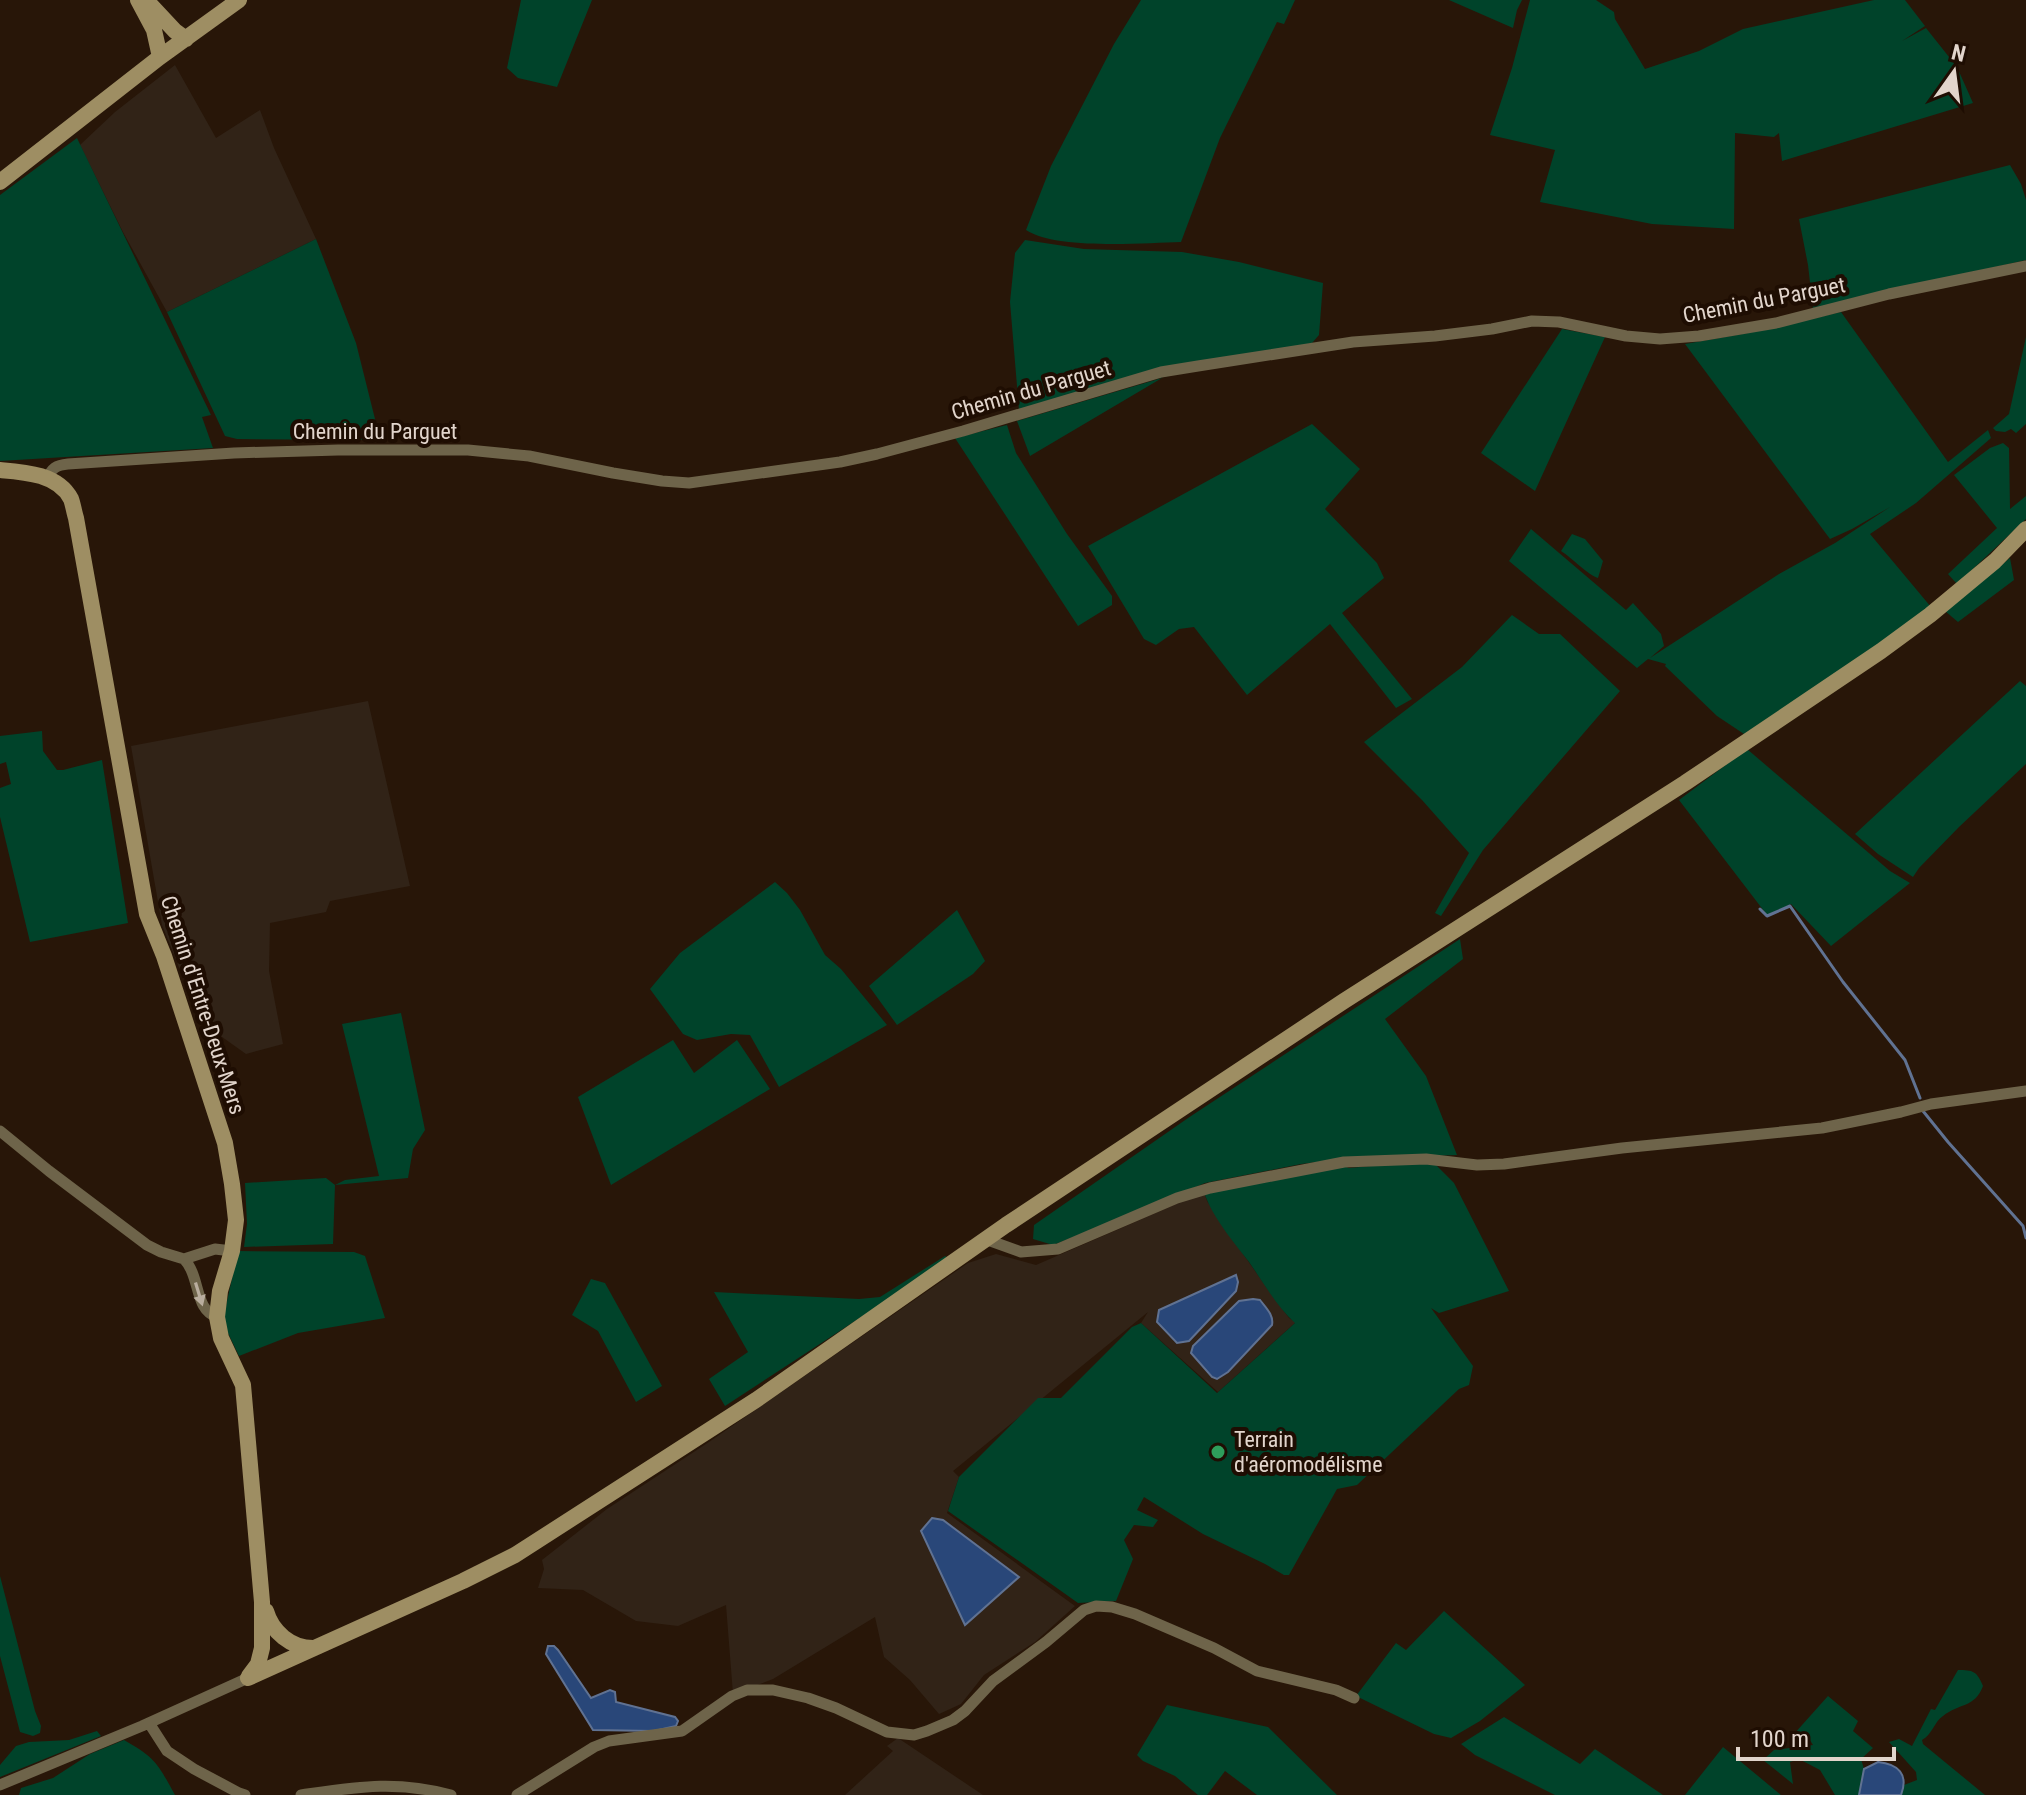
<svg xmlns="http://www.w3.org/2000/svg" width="2026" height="1795" font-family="'Roboto Condensed',sans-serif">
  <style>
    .industrial { fill: #312317 }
    .green { fill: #00432a }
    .water { fill: #294779; stroke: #607292; stroke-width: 2 }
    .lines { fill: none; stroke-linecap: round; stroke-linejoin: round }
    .stream { stroke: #607292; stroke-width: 3 }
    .street { stroke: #6e644a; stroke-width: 11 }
    .secondary { stroke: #9e8e63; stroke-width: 16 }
    .oneway { fill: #b9ad9e }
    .leisure-dot { fill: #2e9e5b; stroke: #1e0d02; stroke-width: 3 }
    .labels { text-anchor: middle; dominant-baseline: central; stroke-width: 8; stroke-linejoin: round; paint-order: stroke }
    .street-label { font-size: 22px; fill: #e2d5cc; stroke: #1e0d02 }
    .poi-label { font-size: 22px; fill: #e2d5cc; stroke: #1e0d02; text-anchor: start }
  </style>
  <rect width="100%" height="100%" fill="#281608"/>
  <!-- industrial -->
  <path class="industrial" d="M 175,65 L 216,138 L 260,110 L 274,148 L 316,239 L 167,312 L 123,232 L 80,145 L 115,112 Z
    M 368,701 L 410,886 L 330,901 L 326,912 L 270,923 L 269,971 L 283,1044 L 246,1054 L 201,1022 L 162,925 L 131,746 Z
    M 1204,1192 L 1207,1201 L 1231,1237 L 1277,1302 L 1289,1318 L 1296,1322 L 1218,1392 L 1141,1323 L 1148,1312 L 953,1471 L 959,1477 L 947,1513 L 1075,1606 L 1035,1642 L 984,1675 L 961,1704 L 939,1714 L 910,1680 L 884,1657 L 875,1617 L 773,1679 L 733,1694 L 726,1605 L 678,1626 L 636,1621 L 583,1590 L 538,1588 L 544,1569 L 542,1560 L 607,1509 L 709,1442 L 968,1263 L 996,1254 L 1036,1265 Z
    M 898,1738 L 983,1795 L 845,1795 L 893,1751 L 887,1746 Z"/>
  <!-- green -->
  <path class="green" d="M 521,0 L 592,0 L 557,87 L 518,78 L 507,68 Z
    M 1141,0 L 1295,0 L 1284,24 L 1277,22 L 1220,138 L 1181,242 C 1143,243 1056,250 1026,230 L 1051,166 L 1114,44 Z
    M 1449,0 L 1522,0 L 1517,10 L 1513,28 Z
    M 1530,0 L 1596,0 L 1614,12 L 1615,19 L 1645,69 L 1699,51 L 1743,29 L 1874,0 L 1905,0 L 1925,26 L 1902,41 L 1926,28 L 1957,67 L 1973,103 L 1782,161 L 1779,133 L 1774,137 L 1735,133 L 1734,229 L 1652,224 L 1540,202 L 1555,150 L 1490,135 L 1512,68 Z
    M 77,138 L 211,415 L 202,417 L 213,448 L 0,461 L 0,195 Z
    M 2010,165 L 2021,184 L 2026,200 L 2026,260 L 1813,309 L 1808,265 L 1799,219 Z
    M 316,239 L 356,343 L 377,427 L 373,440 L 237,439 L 225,436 L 167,312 Z
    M 1025,240 L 1084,249 L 1182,252 L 1239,262 L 1323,283 L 1319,335 L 1312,343 L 1019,410 L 1010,302 L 1015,253 Z
    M 1841,312 L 1948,462 L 1988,430 L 1991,438 L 1916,503 L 1870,534 L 1931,607 L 1902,630 L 1744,734 L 1717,716 L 1665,666 L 1666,664 L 1648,659 L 1637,668 L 1509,561 L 1531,529 L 1626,610 L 1633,603 L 1661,634 L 1664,646 L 1650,658 L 1779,574 L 1835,543 L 1890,507 L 1852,529 L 1830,539 L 1685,344 L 1748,333 Z
    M 1562,329 L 1605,337 L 1535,491 L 1481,453 Z
    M 2026,337 L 2026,424 L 2016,433 L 2011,429 L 2005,432 L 1996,431 L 1993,428 L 2009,414 Z
    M 1162,378 L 1030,456 L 1017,421 Z
    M 1312,424 L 1360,469 L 1325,509 L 1377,563 L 1384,578 L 1342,613 L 1412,699 L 1396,708 L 1330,624 L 1247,695 L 1194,627 L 1179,629 L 1156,645 L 1144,639 L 1088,546 Z
    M 1007,425 L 1016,453 L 1067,534 L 1112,596 L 1112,605 L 1078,626 L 955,438 Z
    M 2003,443 L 2009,448 L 2010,509 L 2026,496 L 2026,519 L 1957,584 L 1948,574 L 1997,528 L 1954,475 L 1990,448 Z
    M 1572,534 L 1585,539 L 1603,561 L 1598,578 C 1588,575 1572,558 1561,551 Z
    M 2010,558 L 2014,580 L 1958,622 L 1945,611 Z
    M 1512,615 L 1539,634 L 1560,634 L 1620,691 L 1483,850 L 1441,916 L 1435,913 L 1469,853 L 1422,800 L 1364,742 L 1462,667 Z
    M 2020,681 L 2026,686 L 2026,764 L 1959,827 L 1919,868 L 1913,877 L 1878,854 L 1855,834 Z
    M 42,731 L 43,751 L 57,770 L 63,770 L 102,760 L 128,923 L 30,942 L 0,817 L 0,788 L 11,784 L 6,762 L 0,764 L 0,736 Z
    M 1747,749 L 1890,871 L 1910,883 L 1831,946 L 1791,904 L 1767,915 L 1679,800 Z
    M 775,882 L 787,893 L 800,910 L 825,955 L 841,969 L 887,1025 L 779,1087 L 750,1035 L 731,1034 L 697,1040 L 683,1034 L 650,989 L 680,953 Z
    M 957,910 L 985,961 L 973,974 L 897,1025 L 869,986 Z
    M 1460,939 L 1463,959 L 1385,1019 L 1426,1076 L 1457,1155 L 1341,1159 L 1301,1164 L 1205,1183 L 1125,1217 L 1053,1245 L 1033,1239 L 1034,1225 L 1191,1116 Z
    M 401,1013 L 425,1130 L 413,1149 L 408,1178 L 335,1185 L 333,1244 L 244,1247 L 247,1224 L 245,1183 L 326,1178 L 335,1185 L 345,1180 L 379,1176 L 342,1024 Z
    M 673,1040 L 694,1073 L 737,1040 L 770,1089 L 611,1185 L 578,1097 Z
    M 1395,1164 L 1435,1164 L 1454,1183 L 1509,1291 L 1439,1313 L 1431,1308 L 1473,1366 L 1469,1385 L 1459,1389 L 1357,1485 L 1337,1489 L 1289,1575 L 1284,1575 L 1265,1564 L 1203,1534 L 1144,1497 L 1137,1510 L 1158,1520 L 1153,1527 L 1134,1525 L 1124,1540 L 1133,1559 L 1116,1601 L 1078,1603 L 948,1511 L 959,1477 L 1038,1398 L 1061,1398 L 1132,1327 L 1141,1323 L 1217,1393 L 1295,1323 C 1277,1307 1263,1282 1249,1262 C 1233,1241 1212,1217 1204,1192 L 1340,1165 L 1349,1168 Z
    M 238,1251 L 354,1252 L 365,1256 L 385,1318 L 298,1333 L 239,1356 L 227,1331 L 224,1315 Z
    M 945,1256 L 950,1259 L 725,1406 L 709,1379 L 748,1352 L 714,1292 L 859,1299 L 880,1297 Z
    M 591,1279 L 605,1283 L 662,1386 L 636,1402 L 598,1331 L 572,1315 Z
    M 0,1576 L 35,1711 L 41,1726 L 40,1733 L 33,1736 L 20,1732 L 0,1656 Z
    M 1444,1611 L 1525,1685 L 1480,1721 L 1451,1738 L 1434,1734 L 1356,1696 L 1396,1643 L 1406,1650 Z
    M 1958,1670 C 1973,1670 1977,1671 1983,1686 C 1975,1708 1959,1703 1943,1716 C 1934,1722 1932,1735 1922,1740 L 1923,1744 L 1985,1795 L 1901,1795 L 1904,1785 L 1917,1780 L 1916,1772 L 1889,1742 L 1899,1739 L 1912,1746 L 1931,1709 L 1935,1710 Z
    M 1828,1696 L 1858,1721 L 1853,1731 L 1873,1748 L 1861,1759 L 1864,1769 L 1859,1795 L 1835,1795 L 1820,1770 L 1799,1759 L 1790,1762 L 1793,1784 L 1763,1760 L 1774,1750 L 1813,1745 L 1808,1737 L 1794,1734 Z
    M 1167,1705 L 1268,1727 L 1337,1795 L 1257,1795 L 1225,1771 L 1207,1795 L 1198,1795 L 1175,1776 L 1143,1761 L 1137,1755 Z
    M 1504,1717 L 1580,1764 L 1595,1749 L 1663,1795 L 1555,1795 L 1475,1755 L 1461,1744 Z
    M 97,1731 L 101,1736 L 0,1777 L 0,1765 L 16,1746 L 29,1742 L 69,1740 Z
    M 124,1740 C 156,1758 158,1764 175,1795 L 19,1795 L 21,1788 L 53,1778 L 90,1754 Z
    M 1723,1747 L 1781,1795 L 1685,1795 Z"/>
  <!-- water -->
  <path class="water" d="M 1236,1275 L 1238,1282 L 1236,1291 L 1189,1341 L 1177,1343 L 1157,1322 L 1159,1310 Z
    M 1253,1299 L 1260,1300 C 1266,1308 1274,1315 1272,1325 L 1228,1372 L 1217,1379 L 1212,1377 L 1191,1353 L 1193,1346 L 1239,1301 Z
    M 932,1518 L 943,1520 L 1019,1577 L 965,1625 L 921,1531 Z
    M 548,1646 L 554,1646 L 558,1650 L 591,1698 L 610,1690 L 615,1692 L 616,1702 L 675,1717 L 678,1721 L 676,1726 L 654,1731 L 593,1730 L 546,1654 Z
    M 1878,1762 C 1898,1764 1909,1774 1901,1795 L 1859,1795 L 1864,1769 Z"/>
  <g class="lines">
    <!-- stream -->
    <path class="stream" d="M 1760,909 L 1767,916 L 1790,906 L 1843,982 L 1905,1060 L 1920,1098
      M 1923,1111 L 1948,1142 L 2023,1226 L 2026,1238"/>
    <!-- street -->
    <path class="street" d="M 47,479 C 52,468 56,465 68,464 L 234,453 L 338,450 L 468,450 L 529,456 L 613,473 L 662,481 L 689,483 L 840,462 L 877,454 L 963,431 L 1161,372 L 1198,366 L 1353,342 L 1435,336 L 1492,329 L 1532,321 L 1559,322 L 1626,336 L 1660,339 L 1699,336 L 1776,323 L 1889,294 L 2026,266
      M 0,1131 L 49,1171 L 147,1245 L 161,1252 L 184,1259
      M 985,1239 L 1021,1252 L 1058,1249 L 1177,1198 L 1210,1188 L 1344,1162 L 1426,1159 L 1477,1165 L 1504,1164 L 1622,1148 L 1822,1128 L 1901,1112 L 1931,1104 L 2026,1091
      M 217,1317 C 194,1310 201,1277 184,1259 L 215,1249 L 232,1251
      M 149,1723 L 167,1751 L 194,1769 L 239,1793 L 245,1795
      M 0,1785 L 142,1726 L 248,1678
      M 301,1795 C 357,1787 395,1780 451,1795
      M 517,1795 L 594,1747 L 609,1741 L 682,1731 L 732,1696 L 747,1690 L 773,1690 L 808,1698 L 836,1708 L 887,1732 L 914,1735 L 927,1731 L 953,1720 L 965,1711 L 993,1681 L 1046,1642 L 1084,1610 L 1096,1606 L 1112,1607 L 1135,1614 L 1214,1648 L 1257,1671 L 1336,1690 L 1354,1698"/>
    <!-- secondary -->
    <path class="secondary" d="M 138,0 L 154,30 L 160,57
      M 146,0 L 175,31 L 186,39
      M 0,182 L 160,57 L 239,0
      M 0,470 C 25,472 58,474 71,499 C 73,504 74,512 76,518 L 147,914 L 164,956 L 225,1143 L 232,1184 L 236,1220 L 232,1251 L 220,1291 L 217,1317 L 221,1338 L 243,1385 L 262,1602 L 262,1648 L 258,1664 L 249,1676
      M 266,1611 C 272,1632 291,1648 313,1648
      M 248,1678 L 463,1581 L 515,1555 L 756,1400 L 1006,1225 L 1344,1001 L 1685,783 L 1881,651 L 1930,615 L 1995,561 L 2026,529"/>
  </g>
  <!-- one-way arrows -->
  <defs><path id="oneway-solid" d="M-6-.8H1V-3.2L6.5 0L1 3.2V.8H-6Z" transform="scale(2)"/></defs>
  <use class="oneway" href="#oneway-solid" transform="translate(199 1294) rotate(73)"/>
  <!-- markers -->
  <circle class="leisure-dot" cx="1218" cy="1452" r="8"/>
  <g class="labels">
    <!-- street labels -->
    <g class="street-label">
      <text transform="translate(1764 300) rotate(-11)">Chemin du Parguet</text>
      <text transform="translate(1031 390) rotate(-16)">Chemin du Parguet</text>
      <text x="375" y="431">Chemin du Parguet</text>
      <text transform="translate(203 1005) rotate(72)">Chemin d'Entre-Deux-Mers</text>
    </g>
    <!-- poi labels -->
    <g class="poi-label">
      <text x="1234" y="1439">Terrain<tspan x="1234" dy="25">d'aéromodélisme</tspan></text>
    </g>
  </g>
  <!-- north arrow -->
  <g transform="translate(1954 72) rotate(14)" stroke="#1e0d02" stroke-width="6" paint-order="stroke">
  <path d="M0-6L14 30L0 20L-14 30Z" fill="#e2d5cc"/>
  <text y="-12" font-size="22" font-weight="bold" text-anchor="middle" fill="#e2d5cc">N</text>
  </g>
  <!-- scale -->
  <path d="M1738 1747v12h156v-12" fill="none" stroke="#e2d5cc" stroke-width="4"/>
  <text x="1750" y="1747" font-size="24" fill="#e2d5cc" stroke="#1e0d02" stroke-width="6" paint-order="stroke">100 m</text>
</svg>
